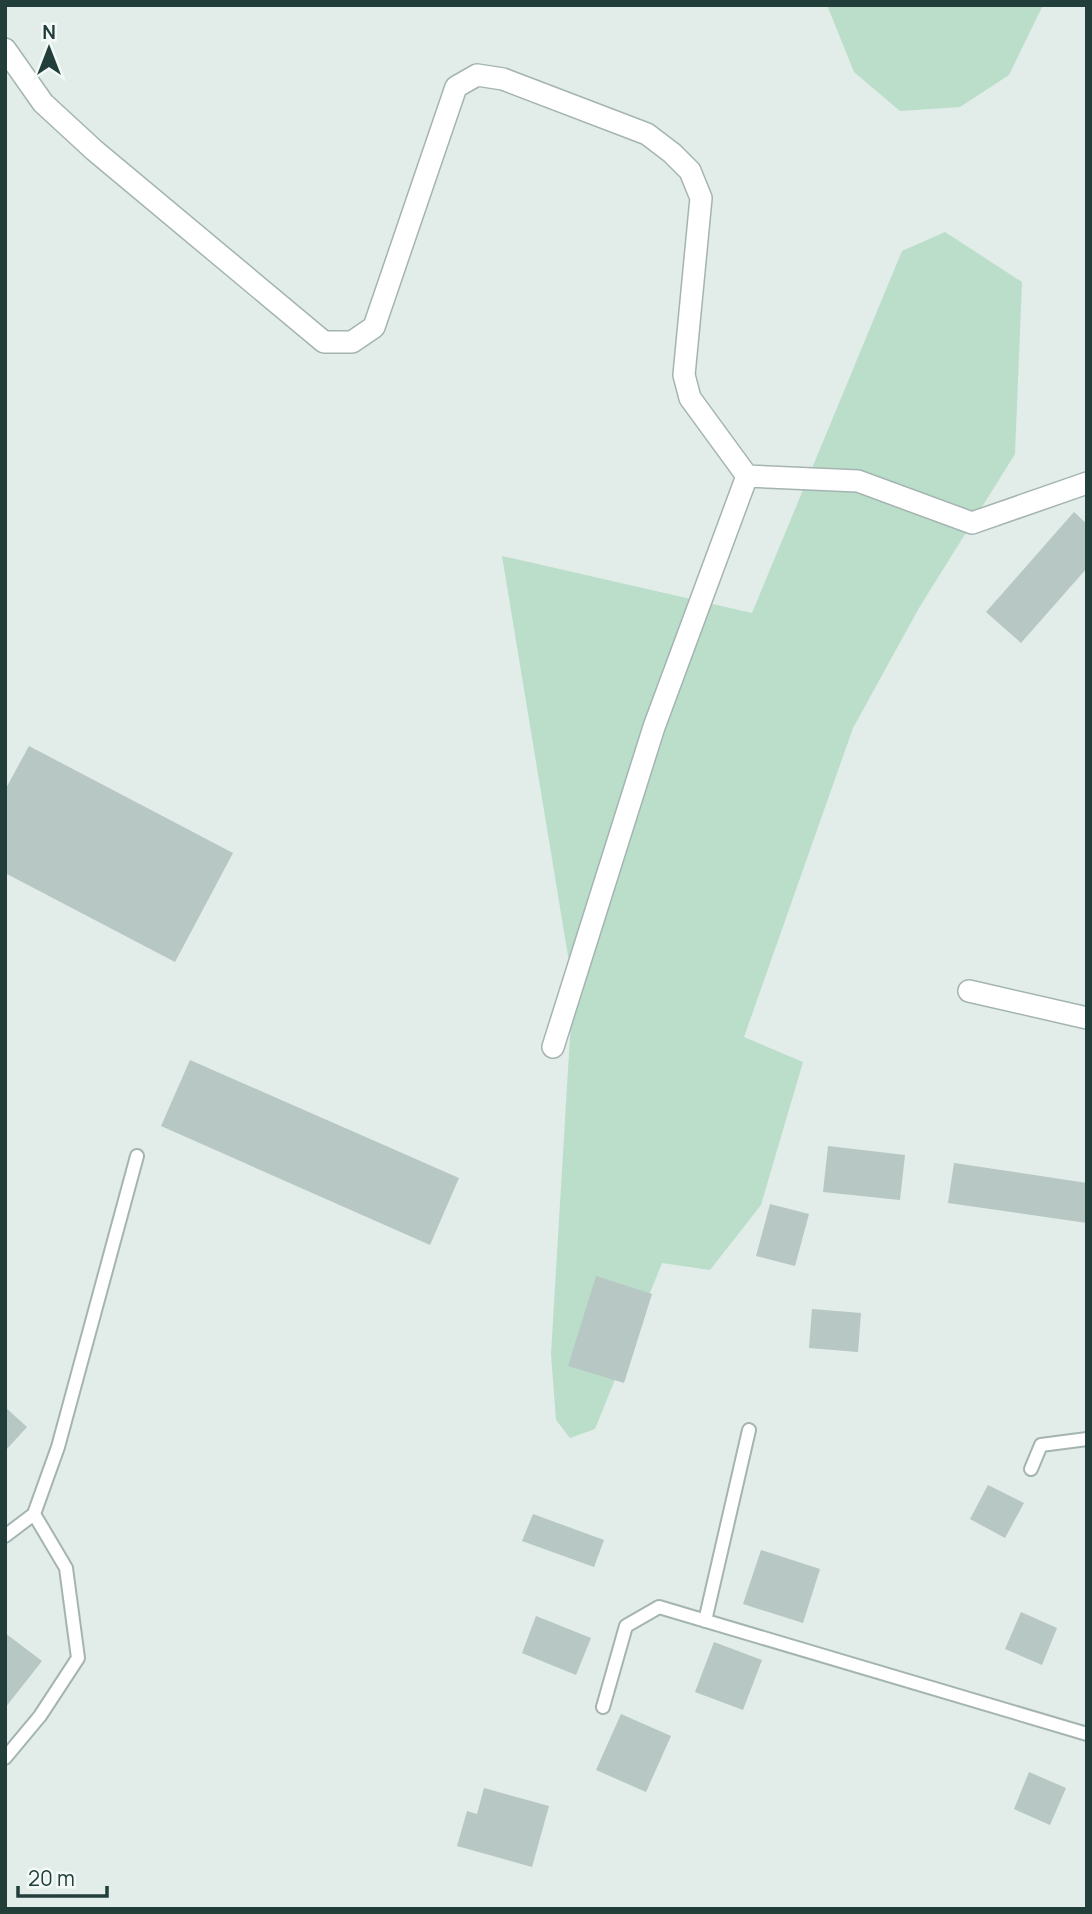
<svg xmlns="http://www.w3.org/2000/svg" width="1092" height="1914" font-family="Manrope,sans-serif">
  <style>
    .green { fill: #badec9 }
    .building { fill: #b7c7c3 }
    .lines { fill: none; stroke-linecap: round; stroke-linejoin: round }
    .lane-casing { stroke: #a4b4b1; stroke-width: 16 }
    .street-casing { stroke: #a4b4b1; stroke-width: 24 }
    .lane { stroke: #fff; stroke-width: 12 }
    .street { stroke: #fff; stroke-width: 21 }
  </style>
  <rect width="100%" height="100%" fill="#e2ece9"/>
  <!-- green -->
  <path class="green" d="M 827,5 L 1043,5 L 1009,75 L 960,107 L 900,111 L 854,72 Z
    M 945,232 L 1022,282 L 1015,454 L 919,608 L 853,728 L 744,1037 L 803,1062 L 761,1205 L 710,1270 L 662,1263 L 595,1429 L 570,1438 L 556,1420 L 551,1354 L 573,986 L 502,556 L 752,613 L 902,251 Z"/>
  <!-- building -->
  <path class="building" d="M 1074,512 L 1087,524 L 1087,568 L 1021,643 L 986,612 Z
    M 29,746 L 233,853 L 175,962 L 5,873 L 5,790 Z
    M 190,1060 L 459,1178 L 430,1245 L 161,1126 Z
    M 828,1146 L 905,1155 L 900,1200 L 823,1192 Z
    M 954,1163 L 1087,1183 L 1087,1223 L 948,1203 Z
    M 770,1204 L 809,1214 L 795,1266 L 756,1256 Z
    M 596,1276 L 652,1294 L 624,1383 L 568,1366 Z
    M 812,1309 L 861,1313 L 858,1352 L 809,1348 Z
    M 5,1407 L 27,1427 L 5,1451 Z
    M 988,1485 L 1024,1503 L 1005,1538 L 970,1519 Z
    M 533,1514 L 604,1540 L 594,1567 L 522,1541 Z
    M 761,1550 L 820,1569 L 803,1623 L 743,1604 Z
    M 1021,1612 L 1057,1628 L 1042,1665 L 1005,1649 Z
    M 536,1616 L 591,1638 L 576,1675 L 522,1653 Z
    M 5,1633 L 42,1661 L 5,1708 Z
    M 714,1642 L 762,1660 L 743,1710 L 695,1692 Z
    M 621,1714 L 671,1736 L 646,1792 L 596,1770 Z
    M 1029,1772 L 1066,1788 L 1050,1825 L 1014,1809 Z
    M 484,1788 L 549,1806 L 532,1867 L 457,1846 L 467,1811 L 477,1814 Z"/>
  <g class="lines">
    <!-- lane casing -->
    <g class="lane-casing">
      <path id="lane" d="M 1031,1469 L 1041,1445 L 1087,1439
        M 5,1536 L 34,1514
        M 705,1621 L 749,1430
        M 603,1707 L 626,1626 L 659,1607 L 1087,1734
        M 5,1758 L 40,1716 L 78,1658 L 66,1568 L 34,1514 L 58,1447 L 137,1156"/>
    </g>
    <!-- street casing -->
    <g class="street-casing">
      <path id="street" d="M 5,49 L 43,103 L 94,150 L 324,342 L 352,342 L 374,327 L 456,87 L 477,75 L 503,79 L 647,134 L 672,153 L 690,171 L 701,198 L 684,375 L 690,398 L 747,476
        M 969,991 L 1087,1018
        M 553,1047 L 654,727 L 747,476 L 858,481 L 972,523 L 1087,483"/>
    </g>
    <!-- lane -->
    <use href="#lane" class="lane"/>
    <!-- street -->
    <use href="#street" class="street"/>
  </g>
  <!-- border -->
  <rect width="1092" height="1914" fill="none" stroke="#213e3b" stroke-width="14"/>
  <!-- north arrow -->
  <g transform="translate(49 49)" stroke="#f2f9f6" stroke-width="5" paint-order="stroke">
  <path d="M0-5L12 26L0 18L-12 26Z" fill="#213e3b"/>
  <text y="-10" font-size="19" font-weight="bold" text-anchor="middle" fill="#213e3b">N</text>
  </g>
  <!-- scale -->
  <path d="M18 1886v10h89v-10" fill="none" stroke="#213e3b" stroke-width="3.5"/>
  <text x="28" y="1886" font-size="21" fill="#213e3b" stroke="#f2f9f6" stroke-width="5" paint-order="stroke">20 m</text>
</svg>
